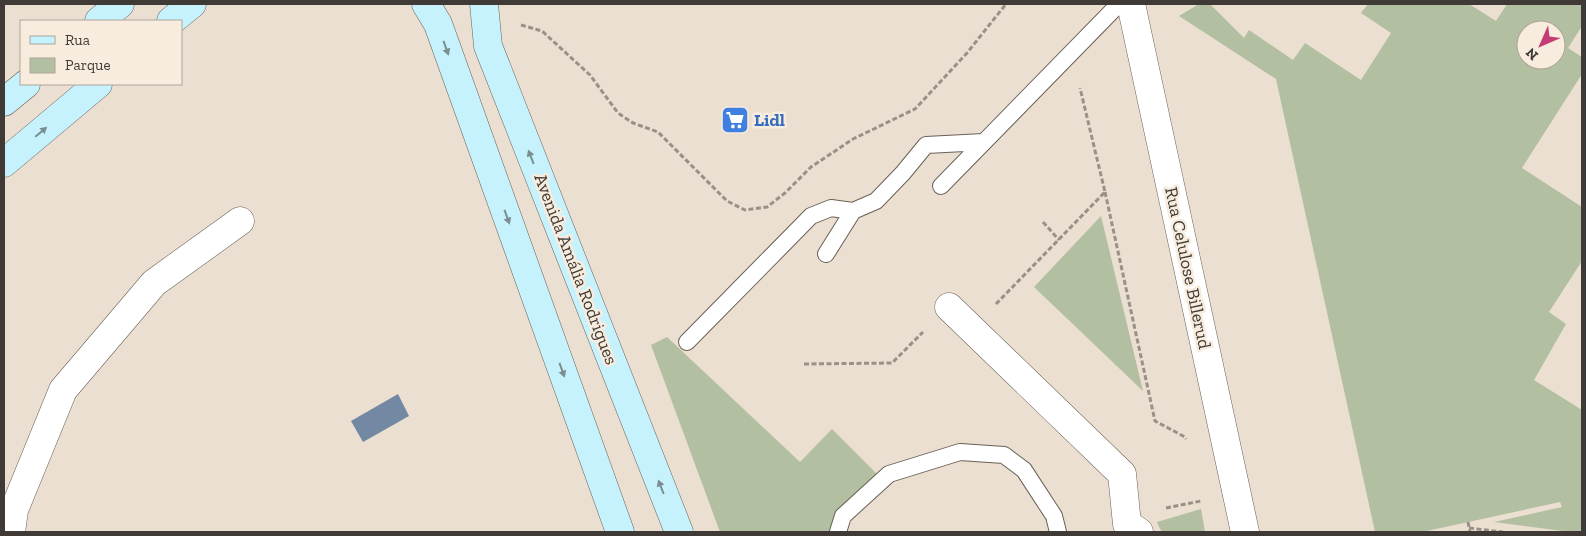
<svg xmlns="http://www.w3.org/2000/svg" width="1586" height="536" font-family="'Zilla Slab',serif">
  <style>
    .green { fill: #b2bfa0; fill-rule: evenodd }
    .water { fill: #7288a3 }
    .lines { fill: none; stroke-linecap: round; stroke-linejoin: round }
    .lane-casing { stroke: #6a6055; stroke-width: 18 }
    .street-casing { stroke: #6a6055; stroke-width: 29 }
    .secondary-casing { stroke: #6a6055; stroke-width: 29 }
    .path { stroke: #999187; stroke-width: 3; stroke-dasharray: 5 2.5; stroke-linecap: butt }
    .lane { stroke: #fff; stroke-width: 16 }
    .street { stroke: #fff; stroke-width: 28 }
    .secondary { stroke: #c5f2fd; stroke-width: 28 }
    .oneway { fill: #7b8d8f }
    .labels { text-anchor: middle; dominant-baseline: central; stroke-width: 5; stroke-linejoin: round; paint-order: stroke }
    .shop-label { font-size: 18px; font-weight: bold; fill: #366cbe; stroke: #f7ecde; text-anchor: start }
    .street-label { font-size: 18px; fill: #3f3a35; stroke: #f7ecde }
  </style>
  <rect width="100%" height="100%" fill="#eadfd1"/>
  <!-- green -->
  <path class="green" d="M 1199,4 L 1210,4 L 1244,38 L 1249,30 L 1293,60 L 1305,43 L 1361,80 L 1391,33 L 1361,13 L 1368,4 L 1469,4 L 1496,21 L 1507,4 L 1582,4 L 1582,26 L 1568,48 L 1582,57 L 1582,74 L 1522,168 L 1582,207 L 1582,261 L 1549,312 L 1566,324 L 1534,380 L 1582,410 L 1582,532 L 1571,532 L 1494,522 L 1562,507 L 1560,502 L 1422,532 L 1375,532 L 1276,79 L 1179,16 ZM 1526,30 L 1556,30 L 1556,60 L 1526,60 Z
    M 1101,216 L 1143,391 L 1034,287 Z
    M 667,337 L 800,462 L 832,429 L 879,476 L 833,532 L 720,532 L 651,345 Z
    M 1201,509 L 1205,532 L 1163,532 L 1160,529 L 1157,522 Z"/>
  <!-- water -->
  <path class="water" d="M 398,394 L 409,416 L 363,442 L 351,421 Z"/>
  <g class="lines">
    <!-- lane casing -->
    <g class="lane-casing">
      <path id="lane" d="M 941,186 L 1119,4
        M 826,254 L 853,211 L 876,201 L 903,173 L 926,145 L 984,142
        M 687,342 L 811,216 L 831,208 L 853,211
        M 838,532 L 843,516 L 889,474 L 960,452 L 1004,455 L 1024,470 L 1054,516 L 1058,532"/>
    </g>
    <!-- street casing -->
    <g class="street-casing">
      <path id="street" d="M 1131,4 L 1245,532
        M 949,307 L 1122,474 L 1127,524 L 1139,532
        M 11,532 L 14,510 L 63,390 L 154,283 L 240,221"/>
    </g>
    <!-- secondary casing -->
    <g class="secondary-casing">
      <path id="secondary" d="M 426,4 L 438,24 L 620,532
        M 484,4 L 488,46 L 679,532
        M 99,21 L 120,4
        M 171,21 L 192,4
        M 4,102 L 26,84
        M 4,163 L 98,84"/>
    </g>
    <!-- path -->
    <path class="path" d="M 521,25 L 542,31 L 590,75 L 618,113 L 633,123 L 658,132 L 727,201 L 745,210 L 767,207 L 785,193 L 811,167 L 853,139 L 915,109 L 967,53 L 1006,4
      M 1105,192 L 1155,421 L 1185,437 L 1186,439
      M 1043,222 L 1059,240
      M 996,304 L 1105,192 L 1080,88
      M 804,364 L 892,363 L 923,332
      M 1166,508 L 1201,501
      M 1468,522 L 1470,532
      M 1469,528 L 1503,532"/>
    <!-- lane -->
    <use href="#lane" class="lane"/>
    <!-- street -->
    <use href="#street" class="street"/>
    <!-- secondary -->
    <use href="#secondary" class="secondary"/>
  </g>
  <!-- one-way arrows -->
  <defs><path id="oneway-solid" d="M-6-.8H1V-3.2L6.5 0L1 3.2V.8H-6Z" transform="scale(1.25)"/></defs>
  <g class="oneway">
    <use href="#oneway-solid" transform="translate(446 48) rotate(70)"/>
    <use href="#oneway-solid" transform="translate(41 132) rotate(-40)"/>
    <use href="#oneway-solid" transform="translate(531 157) rotate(-111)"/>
    <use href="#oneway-solid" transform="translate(507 217) rotate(70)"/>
    <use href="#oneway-solid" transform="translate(562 370) rotate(70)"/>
    <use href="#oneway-solid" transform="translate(661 487) rotate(-111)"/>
  </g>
  <!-- icons -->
  <defs>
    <g id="supermarket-square" transform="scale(1.4375)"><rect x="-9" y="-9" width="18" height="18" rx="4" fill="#3f7fe0" stroke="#f7ecde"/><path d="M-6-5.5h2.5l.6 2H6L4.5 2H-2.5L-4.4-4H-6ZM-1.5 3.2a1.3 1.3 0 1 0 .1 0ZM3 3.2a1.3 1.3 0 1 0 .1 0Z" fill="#fff"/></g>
  </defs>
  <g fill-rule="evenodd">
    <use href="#supermarket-square" x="735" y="120"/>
  </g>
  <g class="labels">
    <!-- shop labels -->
    <g class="shop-label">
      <text x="754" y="120">Lidl</text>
    </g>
    <!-- street labels -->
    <g class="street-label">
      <text transform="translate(1188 268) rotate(78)">Rua Celulose Billerud</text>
      <text transform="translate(576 269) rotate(69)">Avenida Amália Rodrigues</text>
    </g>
  </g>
  <!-- border -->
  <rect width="1586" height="536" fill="none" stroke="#3f3a35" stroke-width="10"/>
  <!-- legend -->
  <rect x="20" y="20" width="162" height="65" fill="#f7ecde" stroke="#ada59a"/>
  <rect x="30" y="36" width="25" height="8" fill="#c5f2fd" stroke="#ada59a"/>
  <text x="65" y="45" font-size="15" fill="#3f3a35">Rua</text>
  <rect x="30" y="58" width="25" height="15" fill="#b2bfa0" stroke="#ada59a"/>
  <text x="65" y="70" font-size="15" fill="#3f3a35">Parque</text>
  <!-- north arrow -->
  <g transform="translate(1541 45) rotate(225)"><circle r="24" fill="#f7ecde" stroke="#ada59a"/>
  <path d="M0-4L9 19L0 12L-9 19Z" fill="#c53b73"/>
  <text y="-8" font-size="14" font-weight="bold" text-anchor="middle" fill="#3f3a35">N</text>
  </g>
</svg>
